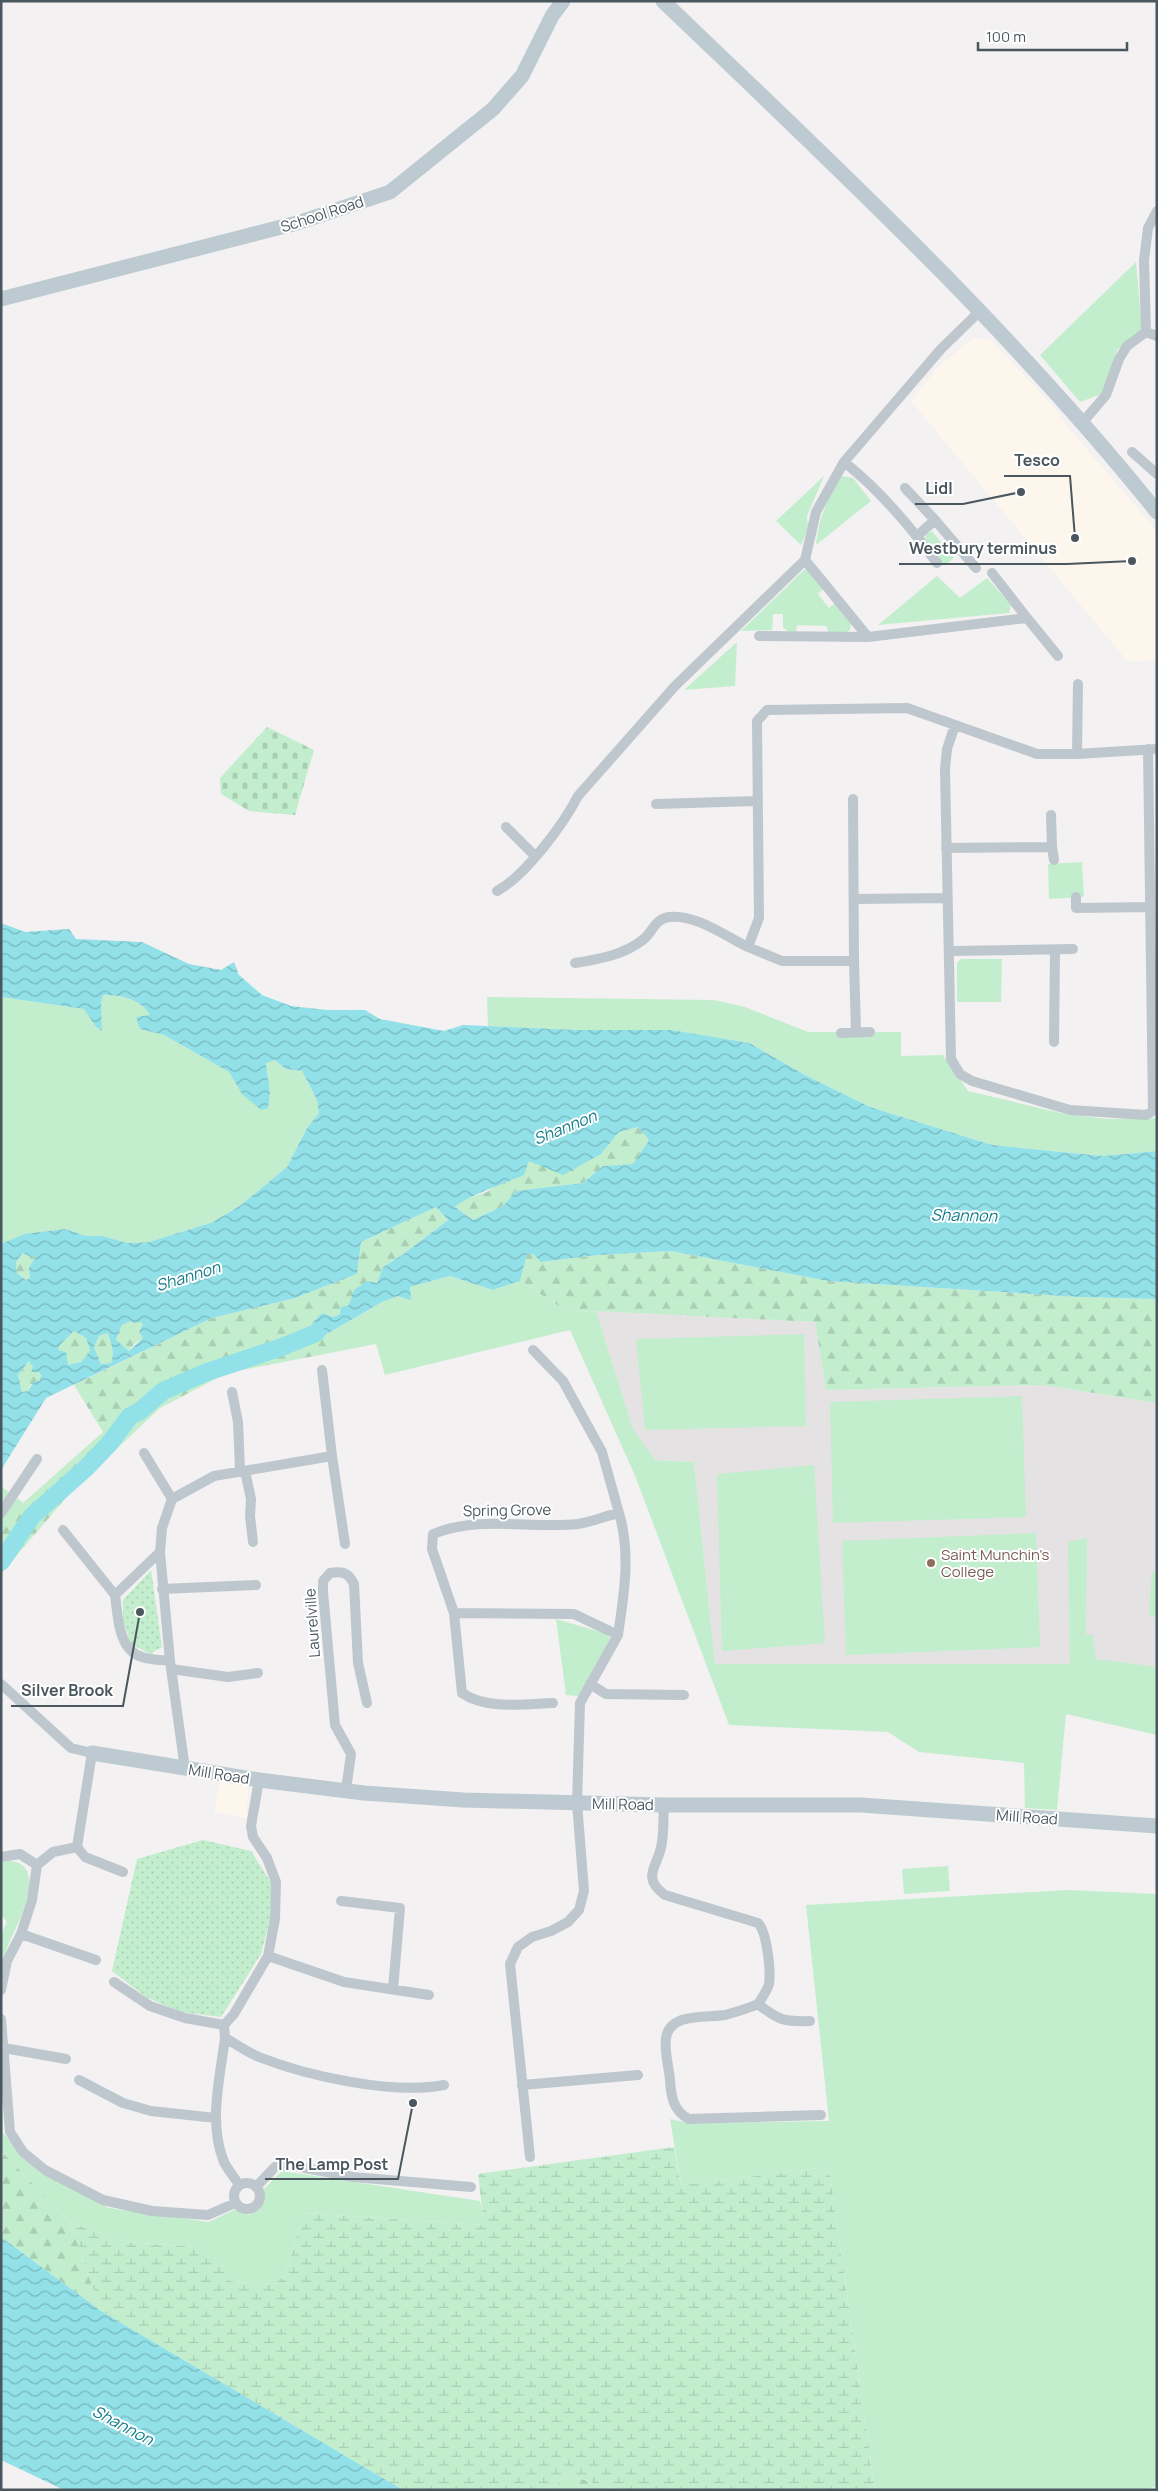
<svg xmlns="http://www.w3.org/2000/svg" width="1158" height="2491" font-family="Manrope,sans-serif">
  <style>
    .commercial { fill: #fcf6ed }
    .education { fill: #e4e2e3 }
    .grass { fill: #c3eece }
    .forest { fill: url(#forest-firs) }
    .wetland { fill: url(#wetland-marsh) }
    .cemetery { fill: url(#cemetery-stones) }
    .park { fill: url(#park-dots) }
    .water { fill: url(#water-waves); fill-rule: evenodd }
    .lines { fill: none; stroke-linecap: round; stroke-linejoin: round }
    .river { stroke: #92e0e8; stroke-width: 18 }
    .street { stroke: #bec7cd; stroke-width: 10 }
    .secondary { stroke: #becad1; stroke-width: 15 }
    .education-dot { fill: #8d6e63; stroke: #fff; stroke-width: 2 }
    .labels { text-anchor: middle; dominant-baseline: central; stroke-width: 4; stroke-linejoin: round; paint-order: stroke }
    .street-label { font-size: 15px; fill: #4a575e; stroke: #fff }
    .education-label { font-size: 15px; fill: #785e54; stroke: #fff; text-anchor: start }
    .water-label { font-size: 16px; font-style: italic; fill: #137e89; stroke: #fff }
    .leader { fill: none; stroke: #4a575e; stroke-width: 2 }
    .callout-dot { fill: #4a575e; stroke: #fff; stroke-width: 2 }
    .callout-label { font-size: 16px; text-anchor: middle; font-weight: bold; fill: #4a575e; stroke: #fff; stroke-width: 4; stroke-linejoin: round; paint-order: stroke }
  </style>
  <defs>
    <pattern id="forest-firs" width="22" height="20" patternUnits="userSpaceOnUse" patternTransform="scale(1.25)"><rect width="22" height="20" fill="#c3eece"/><path d="M5 1l3.5 6h-7zM16 11l3.5 6h-7z" fill="#a9ceb3"/></pattern>
    <pattern id="wetland-marsh" width="20" height="14" patternUnits="userSpaceOnUse" patternTransform="scale(1.25)"><rect width="20" height="14" fill="#c3eece"/><path d="M1 5h8M5 5V1M11 12h8M15 12V8" fill="none" stroke="#a9ceb3"/></pattern>
    <pattern id="cemetery-stones" width="16" height="16" patternUnits="userSpaceOnUse" patternTransform="scale(1.25)"><rect width="16" height="16" fill="#c3eece"/><path d="M2 7V4a2 2 0 0 1 4 0v3zM10 15v-3a2 2 0 0 1 4 0v3z" fill="#a9ceb3"/></pattern>
    <pattern id="park-dots" width="8" height="8" patternUnits="userSpaceOnUse" patternTransform="scale(1.25)"><rect width="8" height="8" fill="#c3eece"/><path d="M2 2h.1M6 6h.1" fill="none" stroke="#a9ceb3" stroke-width="1.8" stroke-linecap="round"/></pattern>
    <pattern id="water-waves" width="16" height="10" patternUnits="userSpaceOnUse" patternTransform="scale(1.25)"><rect width="16" height="10" fill="#92e0e8"/><path d="M0 5q4-4 8 0t8 0" fill="none" stroke="#79b8bf"/></pattern>
  </defs>
  <rect width="100%" height="100%" fill="#f3f1f1"/>
  <!-- commercial -->
  <path class="commercial" d="M 973,338 L 991,340 L 1060,414 L 1060,418 L 1157,531 L 1157,660 L 1128,662 L 911,401 L 938,367 Z
    M 220,1780 L 248,1785 L 247,1818 L 214,1812 Z"/>
  <!-- education -->
  <path class="education" d="M 596,1311 L 815,1322 L 826,1390 L 1043,1385 L 1157,1403 L 1157,1735 L 1070,1664 L 715,1664 L 694,1462 L 655,1460 L 633,1429 Z"/>
  <!-- grass -->
  <path class="grass" d="M 1136,262 L 1142,330 L 1117,350 L 1104,393 L 1080,402 L 1040,355 Z
    M 824,476 L 807,516 L 808,529 L 801,545 L 776,521 Z
    M 842,476 L 853,478 L 871,501 L 816,545 C 819,516 827,501 842,476 Z
    M 932,531 L 954,558 L 944,566 L 924,542 L 926,534 Z
    M 806,568 L 823,589 L 818,594 L 829,608 L 835,603 L 851,622 L 850,630 L 845,633 L 828,632 L 827,626 L 797,625 L 796,632 L 787,631 L 783,627 L 783,614 L 773,614 L 772,630 L 741,631 Z
    M 937,576 L 960,598 L 987,578 L 1011,605 L 1009,613 L 878,625 Z
    M 737,642 L 735,686 L 684,690 Z
    M 1082,862 L 1084,897 L 1049,899 L 1048,864 Z
    M 961,959 L 1002,959 L 1001,1002 L 957,1002 L 957,963 Z
    M 103,995 C 123,996 138,997 150,1015 L 140,1029 L 164,1035 L 229,1072 L 242,1094 L 268,1108 L 270,1093 L 266,1062 L 275,1060 L 286,1069 L 302,1071 L 317,1100 L 319,1113 L 307,1128 L 287,1167 L 241,1205 L 213,1222 L 149,1242 L 127,1243 L 103,1236 L 86,1236 L 65,1229 L 1,1244 L 1,997 L 85,1009 L 96,1027 L 102,1030 L 101,1005 Z
    M 487,997 L 714,1000 L 745,1007 L 808,1032 L 901,1032 L 901,1056 L 943,1055 L 968,1091 L 1065,1114 L 1108,1119 L 1157,1118 L 1157,1151 L 1103,1156 L 992,1145 L 870,1107 L 805,1075 L 749,1043 L 488,1026 Z
    M 450,1276 L 493,1290 L 520,1281 L 568,1312 L 596,1311 L 633,1429 L 655,1460 L 694,1462 L 715,1664 L 1070,1664 L 1068,1542 L 1087,1538 L 1086,1634 L 1093,1635 L 1096,1659 L 1157,1667 L 1157,1735 L 1066,1714 L 1057,1810 L 1025,1808 L 1024,1763 L 919,1752 L 888,1732 L 729,1725 L 636,1478 L 570,1330 L 385,1375 L 376,1344 L 330,1353 L 320,1338 L 382,1302 L 398,1296 L 410,1287 Z
    M 804,1334 L 806,1426 L 645,1430 L 636,1339 Z
    M 1022,1396 L 1026,1517 L 833,1523 L 830,1402 Z
    M 814,1465 L 825,1643 L 722,1651 L 717,1474 Z
    M 1036,1533 L 1040,1647 L 846,1655 L 842,1541 Z
    M 1152,1571 L 1157,1572 L 1157,1617 L 1149,1616 Z
    M 556,1619 L 604,1633 L 610,1638 L 606,1649 L 579,1696 L 566,1695 Z
    M 9,1861 C 49,1863 19,1921 10,1941 C 6,1949 4,1958 1,1967 L 1,1934 L 7,1922 L 1,1915 L 1,1862 Z
    M 948,1866 L 950,1891 L 904,1894 L 902,1869 Z
    M 1067,1890 L 1157,1894 L 1157,2486 L 1145,2490 L 875,2490 L 829,2167 L 681,2185 L 670,2119 L 688,2123 L 829,2121 L 806,1905 Z
    M 1,2093 L 3,2133 L 40,2173 L 109,2208 L 209,2222 L 234,2210 L 250,2215 L 263,2204 L 264,2189 L 282,2171 L 480,2201 L 485,2225 L 304,2213 L 285,2275 L 273,2285 L 230,2281 L 222,2264 L 206,2248 L 127,2242 L 70,2222 L 1,2151 Z"/>
  <!-- forest -->
  <path class="forest" d="M 638,1127 L 649,1140 L 633,1164 L 603,1166 L 583,1183 L 516,1191 L 503,1206 L 473,1220 L 455,1207 L 462,1200 L 487,1192 L 529,1161 L 601,1154 L 619,1132 Z
    M 436,1207 L 448,1220 L 402,1255 L 383,1267 L 377,1283 L 340,1314 L 333,1317 L 322,1313 L 313,1323 L 330,1353 L 227,1373 L 160,1408 L 70,1493 L 1,1574 L 1,1486 L 23,1503 L 103,1432 L 74,1385 L 212,1318 L 295,1298 L 357,1274 L 361,1242 Z
    M 671,1251 L 828,1281 L 1079,1297 L 1157,1299 L 1157,1403 L 1043,1385 L 826,1390 L 815,1322 L 596,1311 L 568,1312 L 520,1281 L 526,1254 L 533,1254 L 542,1262 L 599,1255 Z
    M 24,1253 L 36,1255 L 30,1271 L 30,1278 L 26,1280 L 17,1273 L 16,1262 Z
    M 131,1321 L 140,1322 L 143,1324 L 139,1332 L 143,1338 L 134,1344 L 129,1351 L 116,1341 L 122,1325 Z
    M 74,1331 L 86,1338 L 90,1351 L 81,1362 L 68,1365 L 61,1351 L 58,1350 L 60,1345 Z
    M 108,1333 C 111,1345 115,1351 111,1363 L 101,1364 L 94,1347 L 99,1336 Z
    M 28,1361 L 32,1363 L 41,1376 L 39,1381 L 30,1385 L 28,1391 L 22,1392 L 18,1375 Z
    M 1,2151 L 70,2222 L 101,2311 L 1,2237 Z
    M 572,2476 L 616,2490 L 544,2490 Z"/>
  <!-- wetland -->
  <path class="wetland" d="M 674,2147 L 681,2185 L 829,2167 L 875,2490 L 616,2490 L 572,2476 L 544,2490 L 403,2490 L 101,2311 L 70,2222 L 127,2242 L 207,2248 L 222,2264 L 230,2281 L 273,2285 L 285,2275 L 304,2213 L 484,2225 L 478,2174 Z"/>
  <!-- cemetery -->
  <path class="cemetery" d="M 267,727 L 314,750 L 295,815 L 249,811 L 221,794 L 220,778 Z"/>
  <!-- park -->
  <path class="park" d="M 151,1570 L 162,1647 L 150,1654 L 131,1644 L 123,1620 L 123,1600 Z
    M 203,1840 L 251,1851 L 272,1884 L 270,1919 L 261,1954 L 221,2017 L 180,2012 L 146,1997 L 112,1971 L 137,1859 Z"/>
  <!-- water -->
  <path class="water" d="M 1,923 L 25,932 L 69,929 L 76,939 L 142,942 L 189,964 L 221,970 L 234,962 L 239,975 L 262,995 L 291,1006 L 327,1010 L 365,1010 L 380,1019 L 444,1031 L 463,1025 L 575,1030 L 671,1030 L 749,1043 L 805,1075 L 870,1107 L 992,1145 L 1103,1156 L 1157,1151 L 1157,1299 L 1079,1297 L 828,1281 L 671,1251 L 599,1255 L 541,1262 L 533,1254 L 527,1254 L 520,1281 L 493,1290 L 450,1276 L 410,1287 L 411,1300 L 398,1296 L 382,1302 L 320,1338 L 312,1323 L 322,1313 L 333,1317 L 340,1314 L 341,1307 L 349,1305 L 354,1290 L 367,1281 L 377,1283 L 383,1267 L 402,1255 L 448,1220 L 436,1207 L 361,1242 L 357,1274 L 295,1298 L 212,1318 L 46,1398 L 1,1470 L 1,1244 L 24,1234 L 65,1229 L 86,1236 L 103,1236 L 127,1243 L 149,1242 L 213,1222 L 241,1205 L 287,1167 L 307,1128 L 319,1113 L 317,1100 L 302,1071 L 286,1069 L 275,1060 L 266,1063 L 270,1093 L 268,1108 L 261,1110 L 242,1094 L 229,1072 L 164,1035 L 140,1029 L 136,1017 L 150,1015 C 139,998 121,995 103,995 L 101,1005 L 102,1031 L 96,1027 L 84,1009 L 1,997 ZM 638,1127 L 649,1140 L 633,1164 L 603,1166 L 583,1183 L 516,1191 L 503,1206 L 473,1220 L 455,1207 C 464,1197 508,1182 524,1175 L 529,1161 L 563,1175 L 601,1154 L 619,1132 ZM 23,1253 L 31,1257 L 36,1256 L 29,1268 L 30,1278 L 26,1280 L 17,1273 L 16,1262 ZM 131,1321 L 133,1323 L 140,1322 L 143,1324 L 139,1332 L 143,1338 L 129,1351 L 116,1340 L 122,1325 ZM 74,1331 L 86,1338 L 90,1351 L 81,1362 L 68,1365 L 66,1352 L 58,1350 L 60,1345 ZM 108,1333 C 111,1345 115,1351 111,1363 L 101,1364 L 94,1347 L 99,1336 ZM 29,1361 L 33,1367 L 31,1372 L 39,1372 L 41,1376 L 39,1381 L 34,1381 L 28,1391 L 22,1392 L 18,1375 Z
    M 1,2237 L 101,2311 L 403,2490 L 64,2490 L 1,2460 Z"/>
  <g class="lines">
    <!-- river -->
    <path class="river" d="M 1,1562 L 32,1516 L 86,1468 L 109,1444 L 130,1416 L 140,1411 L 163,1391 L 207,1372 L 282,1347 L 316,1333"/>
    <!-- street -->
    <path class="street" d="M 1146,332 L 1144,260 L 1148,228 L 1157,211
      M 1146,332 L 1157,336
      M 1082,423 L 1106,395 L 1119,359 L 1127,346 L 1146,332
      M 1132,452 L 1157,474
      M 844,462 C 880,490 910,526 937,563
      M 905,488 L 935,520 L 917,536
      M 935,520 L 976,568
      M 805,560 L 868,637 L 1027,618 L 1058,656
      M 992,573 L 1027,618
      M 759,636 L 868,637
      M 955,725 L 947,749 L 945,769 L 951,1059 L 960,1074 L 972,1081 L 1070,1110 L 1146,1115 L 1153,1111 L 1148,749
      M 1077,754 L 1078,684
      M 853,799 L 854,961 L 782,961 L 748,947 L 759,918 L 757,721 L 767,710 L 907,708 L 1037,754 L 1077,754 L 1157,749
      M 656,804 L 756,801
      M 506,827 L 535,856
      M 1052,847 L 1054,860
      M 946,848 L 1052,847 L 1051,815
      M 497,891 C 525,876 563,825 578,796 L 675,686 L 805,560 L 816,512 L 844,462 L 941,349 L 980,311
      M 1076,897 L 1076,908 L 1150,907
      M 854,899 L 947,898
      M 950,951 L 1073,949
      M 854,961 L 856,1032
      M 575,963 C 600,959 624,955 644,939 C 653,931 655,919 669,917 C 696,914 725,936 748,947
      M 841,1033 L 870,1032
      M 1054,1042 L 1055,950
      M 533,1350 L 563,1381 L 602,1452 L 619,1513
      M 232,1392 L 238,1422 L 240,1470
      M 144,1453 L 172,1499
      M 332,1456 L 345,1544
      M 245,1471 L 251,1499 L 250,1516 L 253,1542
      M 1,1513 L 37,1459
      M 63,1530 L 115,1595
      M 160,1552 L 115,1595 C 118,1616 118,1650 142,1657 C 151,1660 161,1660 170,1661
      M 162,1589 L 256,1585
      M 454,1613 L 462,1693 C 487,1710 524,1704 553,1703
      M 171,1669 L 228,1677 L 258,1673
      M 1,1684 L 71,1748 L 92,1753 L 77,1847 L 53,1852 L 37,1865 L 32,1900 L 21,1934 L 7,1961 L 1,1990
      M 590,1684 L 606,1694 L 684,1695
      M 185,1769 L 170,1661 L 160,1552 L 162,1528 L 172,1499 L 214,1476 L 332,1456 L 322,1370
      M 346,1790 L 351,1754 L 335,1725 L 323,1592 L 323,1581 L 330,1573 C 342,1571 348,1572 354,1584 L 358,1663 L 367,1703
      M 664,1805 C 663,1817 664,1830 662,1842 C 660,1865 639,1876 665,1895 L 758,1923 C 767,1932 771,1971 769,1984 C 767,1991 762,1998 758,2004 C 747,2009 736,2012 725,2015 C 707,2018 670,2012 666,2038 C 664,2051 669,2068 670,2080 C 671,2096 673,2111 689,2119 L 821,2115
      M 77,1847 L 85,1857 L 123,1872
      M 1,1857 L 20,1854 L 37,1865
      M 341,1901 L 400,1908 L 393,1989
      M 21,1934 L 96,1960
      M 268,1956 L 344,1982 L 429,1995
      M 114,1982 L 150,2006 L 185,2018 L 224,2025 L 225,2038 C 220,2078 208,2123 224,2162 C 228,2170 235,2178 239,2185
      M 758,2004 C 778,2020 784,2022 810,2021
      M 1,2019 L 10,2132 L 23,2152 L 45,2170 L 103,2200 L 152,2211 L 208,2215 L 235,2203
      M 224,2025 L 234,2014 L 268,1956 L 275,1919 L 276,1882 L 267,1858 L 253,1837 L 251,1826 L 259,1780
      M 225,2038 C 236,2044 247,2052 259,2057 C 307,2076 393,2095 444,2085
      M 4,2048 L 66,2059
      M 79,2080 L 123,2103 L 151,2111 L 216,2118
      M 522,2085 L 638,2075
      M 530,2157 L 510,1964 L 518,1947 L 532,1937 L 551,1931 L 568,1922 L 579,1910 L 584,1891 L 577,1803 L 580,1703 L 618,1635 L 574,1614 L 454,1613 L 432,1549 L 433,1534 C 479,1515 529,1529 578,1524 C 591,1522 605,1516 619,1513 C 631,1554 624,1594 618,1635
      M234 2196a13 13 0 1 1 26 0a13 13 0 1 1-26 0Z
      M 256,2187 L 275,2167 L 289,2165 L 353,2177 L 471,2187"/>
    <!-- secondary -->
    <path class="secondary" d="M 663,1 C 834,165 1009,327 1157,512
      M 1,299 L 297,223 L 390,192 L 493,109 L 522,76 L 552,16 L 563,1
      M 92,1753 L 259,1780 L 364,1793 L 463,1800 L 664,1805 L 861,1805 L 1157,1826"/>
  </g>
  <!-- markers -->
  <circle class="education-dot" cx="931" cy="1563" r="5"/>
  <g class="labels">
    <!-- street labels -->
    <g class="street-label">
      <text transform="translate(322 214) rotate(-18)">School Road</text>
      <text transform="translate(507 1510) rotate(-1)">Spring Grove</text>
      <text transform="translate(312 1623) rotate(-94)">Laurelville</text>
      <text transform="translate(219 1774) rotate(9)">Mill Road</text>
      <text transform="translate(623 1804) rotate(1)">Mill Road</text>
      <text transform="translate(1027 1817) rotate(4)">Mill Road</text>
    </g>
    <!-- education labels -->
    <g class="education-label">
      <text x="941" y="1554">Saint Munchin's<tspan x="941" dy="17">College</tspan></text>
    </g>
    <!-- water labels -->
    <g class="water-label">
      <text transform="translate(565 1127) rotate(-22)">Shannon</text>
      <text transform="translate(964 1215) rotate(1)">Shannon</text>
      <text transform="translate(188 1276) rotate(-17)">Shannon</text>
      <text transform="translate(123 2425) rotate(28)">Shannon</text>
    </g>
  </g>
  <!-- callouts -->
  <path class="leader" d="M1075 538L1070 476H1004M1021 492L963 504H915M1132 561L1067 564H899M140 1612L123 1706H11M413 2103L398 2179H265"/>
  <g class="callout-dot">
    <circle cx="1075" cy="538" r="5"/>
    <circle cx="1021" cy="492" r="5"/>
    <circle cx="1132" cy="561" r="5"/>
    <circle cx="140" cy="1612" r="5"/>
    <circle cx="413" cy="2103" r="5"/>
  </g>
  <g class="callout-label">
    <text x="1037" y="466">Tesco</text>
    <text x="939" y="494">Lidl</text>
    <text x="983" y="554">Westbury terminus</text>
    <text x="67" y="1696">Silver Brook</text>
    <text x="332" y="2170">The Lamp Post</text>
  </g>
  <!-- border -->
  <rect width="1158" height="2491" fill="none" stroke="#4a575e" stroke-width="5"/>
  <!-- scale -->
  <path d="M978 42v8h149v-8" fill="none" stroke="#4a575e" stroke-width="2.5"/>
  <text x="986" y="42" font-size="15" fill="#4a575e" stroke="#ffffff" stroke-width="4" paint-order="stroke">100 m</text>
</svg>
